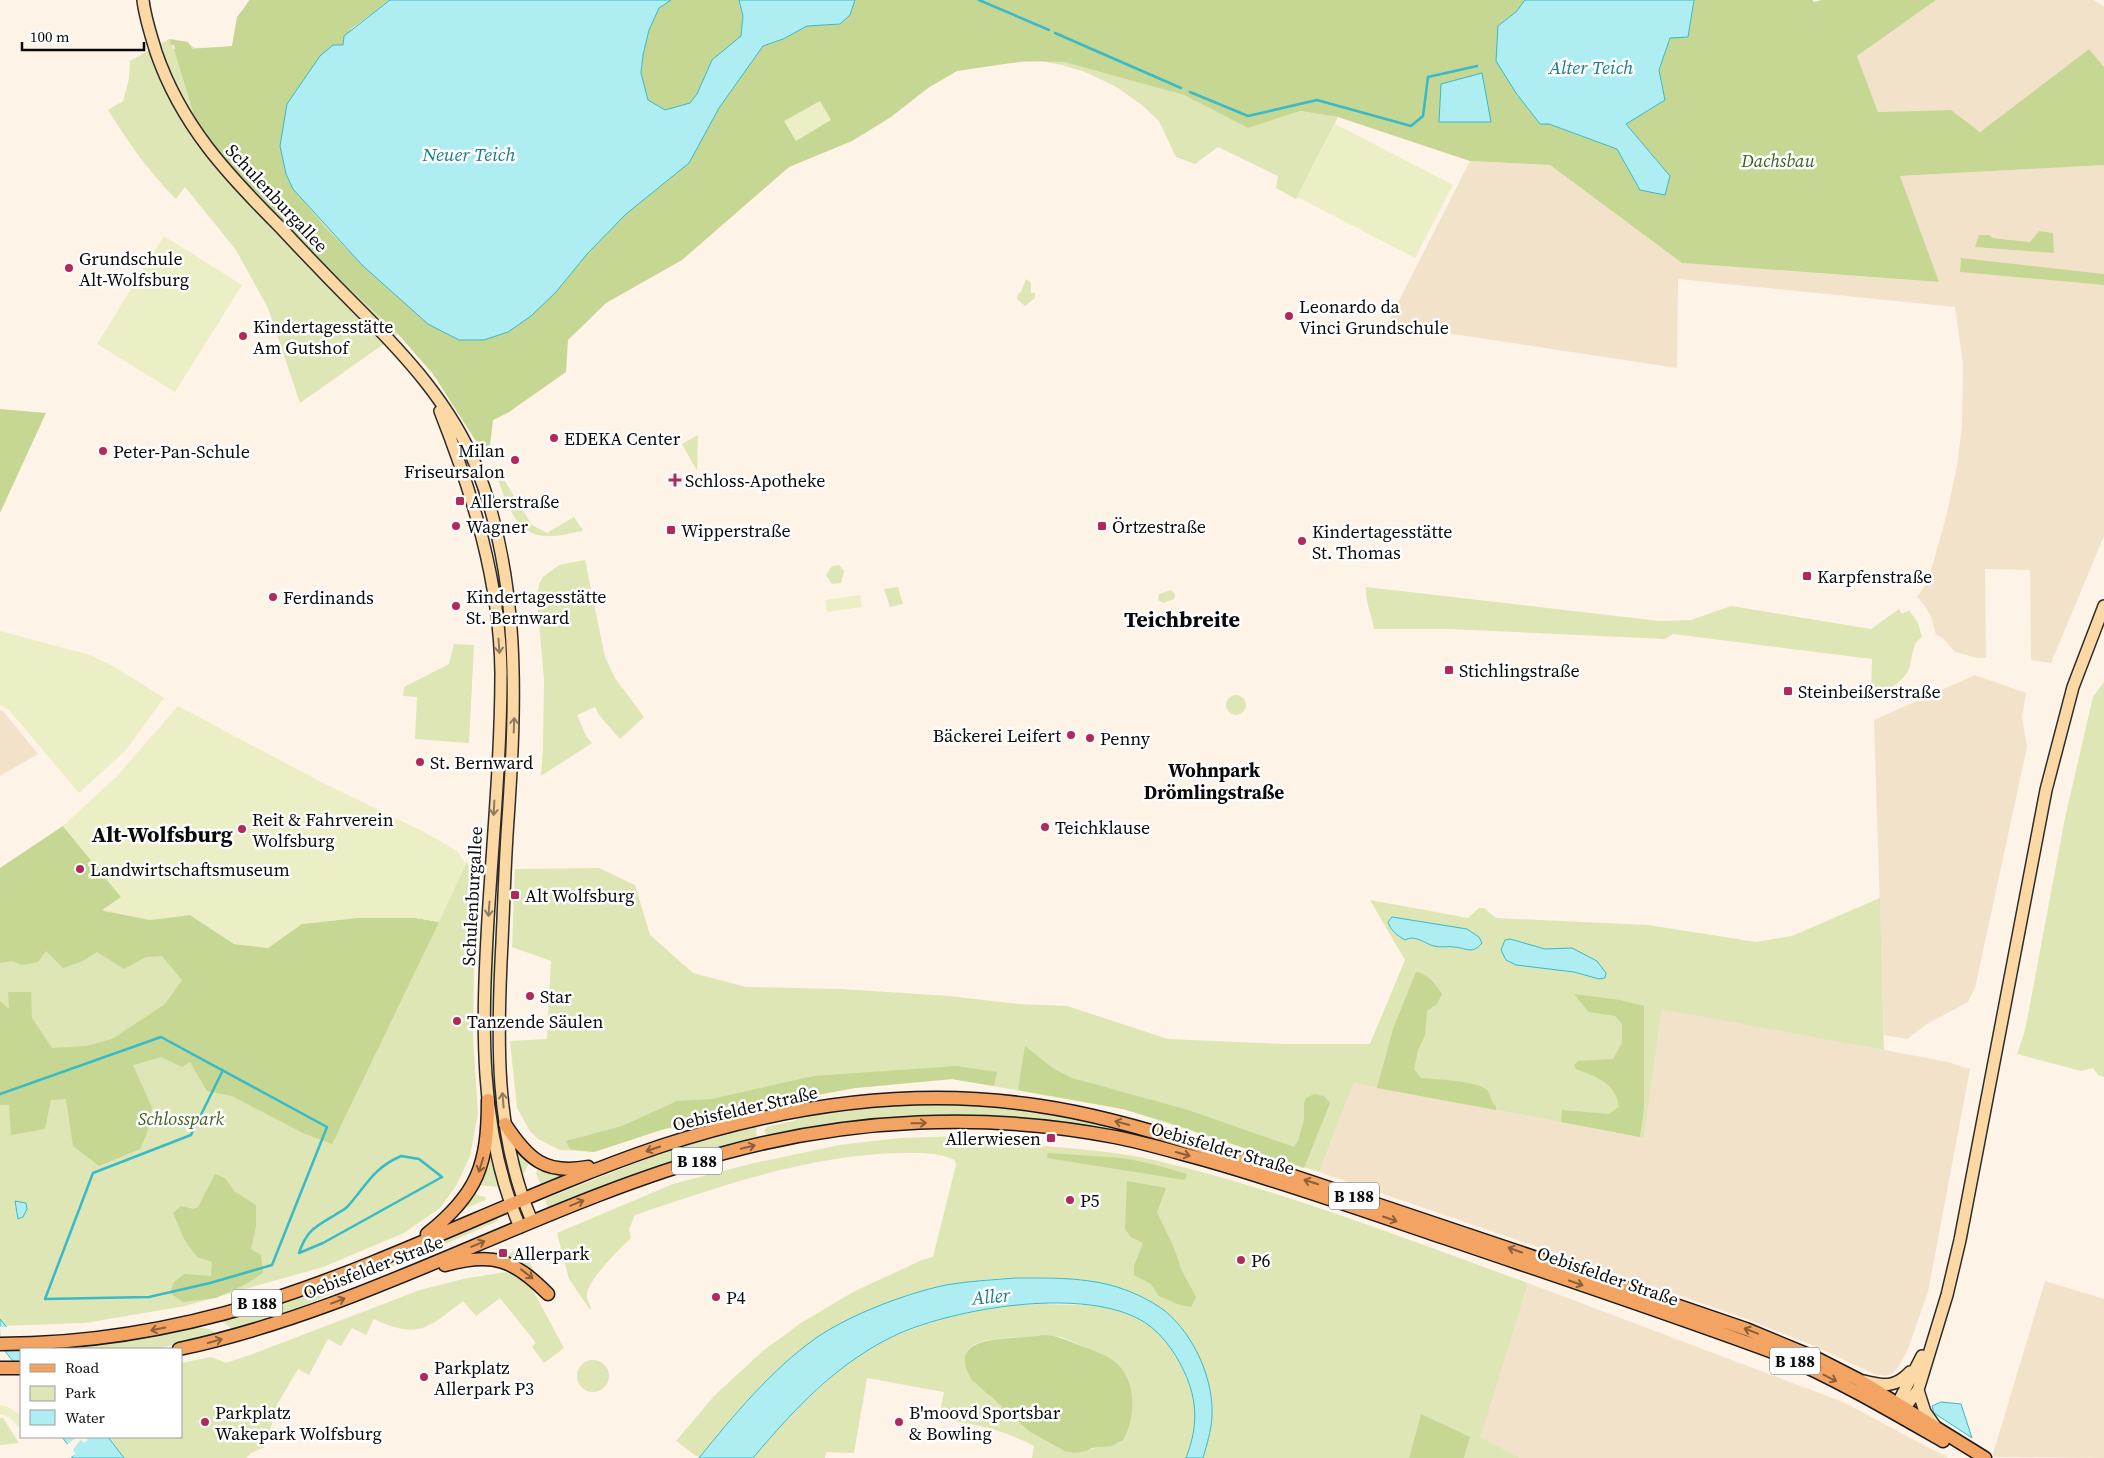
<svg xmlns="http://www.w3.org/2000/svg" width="2104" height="1458" font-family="'Source Serif 4',serif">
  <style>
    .farmland { fill: #f2e2c9; fill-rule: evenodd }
    .green { fill: #dde6b4; fill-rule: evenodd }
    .forest { fill: #c6d693 }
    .pitch { fill: #eceec5 }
    .water { fill: #aeeef3; stroke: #38bac8 }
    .pier { fill: #fef3e7 }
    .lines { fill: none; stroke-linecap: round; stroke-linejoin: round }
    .stream { stroke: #38bac8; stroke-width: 2.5 }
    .secondary-casing { stroke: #2c2c2c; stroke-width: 14 }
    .primary-casing { stroke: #1b1b1b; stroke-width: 15 }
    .secondary { stroke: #fcd8a4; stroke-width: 11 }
    .primary { stroke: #f4a462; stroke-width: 12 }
    .oneway { stroke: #8f7b5f }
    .oneway2 { stroke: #8b5f3a }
    .poi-dot { fill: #b42859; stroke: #fff; stroke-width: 2 }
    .labels { text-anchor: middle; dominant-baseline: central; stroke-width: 5; stroke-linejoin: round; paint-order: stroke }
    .shield { fill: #fff; stroke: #545454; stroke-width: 1 }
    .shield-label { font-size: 16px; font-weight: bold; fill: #0a0a0a }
    .park-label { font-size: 18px; font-style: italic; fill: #3e5e1e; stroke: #fff }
    .street-label { font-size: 18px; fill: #0a0a0a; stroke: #fff }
    .poi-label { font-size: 18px; fill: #0a0a0a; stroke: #fff; text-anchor: start }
    .water-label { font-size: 19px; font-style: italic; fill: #197f8e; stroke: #fff }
    .neighbourhood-label { font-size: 19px; font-weight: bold; fill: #0a0a0a; stroke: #fff }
    .district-label { font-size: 22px; font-weight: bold; fill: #0a0a0a; stroke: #fff }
  </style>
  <rect width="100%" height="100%" fill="#fef3e7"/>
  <!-- farmland -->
  <path class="farmland" d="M 1936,0 L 2094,0 L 2104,7 L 2104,67 L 2089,49 L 1980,132 L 1951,110 L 1878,112 L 1857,56 Z
    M 1470,161 L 1550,165 L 1682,263 L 1938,282 L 1900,176 L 2104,165 L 2104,274 L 1961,259 L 1960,272 L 2104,285 L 2104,536 L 2051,663 L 2031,660 L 2030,570 L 1985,569 L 1986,658 L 1978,658 L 1955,652 L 1943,638 L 1936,635 L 1932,619 L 1925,606 L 1917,597 L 1928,581 L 1946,517 L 1957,466 L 1962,426 L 1963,364 L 1955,307 L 1678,279 L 1677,368 L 1387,324 ZM 2039,231 L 2053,234 L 2054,252 L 1975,246 L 1993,238 L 2030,242 Z
    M 1975,675 L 2026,693 L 2022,717 L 2027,747 L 1975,988 L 1968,1002 L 1927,1024 L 1907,1039 L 1884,1035 L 1874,720 Z
    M 0,710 L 3,711 L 38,754 L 0,776 Z
    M 1662,1008 L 1948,1062 L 1970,1069 L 1928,1292 L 1908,1349 L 1899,1366 L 1893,1373 L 1886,1376 L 1874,1374 L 1812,1345 L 1736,1315 L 1319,1172 L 1354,1083 L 1644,1138 Z
    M 2045,1281 L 2104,1299 L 2104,1458 L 1992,1457 Z
    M 1528,1283 L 1843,1402 L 1948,1458 L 1520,1458 L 1479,1436 Z"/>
  <!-- green -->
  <path class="green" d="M 249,0 L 390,0 L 351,29 L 850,15 L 855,0 L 1184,95 L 1248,128 L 1299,111 L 1338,117 L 1296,199 L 1276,188 L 1278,176 L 1218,147 L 1195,164 L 1176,157 L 1159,121 L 1142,105 L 1115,86 L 1085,72 L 1062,65 L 1041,61 L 1005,63 L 956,71 L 788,166 L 603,304 L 567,339 L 509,412 L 493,420 L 488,459 L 434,373 L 399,332 L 356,294 L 398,334 L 300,403 L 268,308 L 236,250 L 185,187 L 176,199 C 149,172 128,142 108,110 L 123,101 L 129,79 L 130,61 L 169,39 L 174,49 L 175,49 L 172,39 L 188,43 L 195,48 L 232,47 L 237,19 Z
    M 1026,279 L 1031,283 L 1031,293 L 1035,293 L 1035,298 L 1025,306 L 1017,299 L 1018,294 L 1021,292 Z
    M 698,435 L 697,471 L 682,444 Z
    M 498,470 L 532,525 L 547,533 L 574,517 L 583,531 C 573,532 562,536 552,536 C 514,539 506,499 495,472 Z
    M 585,560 L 605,657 L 615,678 L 644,717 L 620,739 L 599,715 L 595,707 L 577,715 L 586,736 L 592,743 L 541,776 L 543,748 L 544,680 L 537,599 L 539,584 L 543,577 L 559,565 Z
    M 839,565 L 844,571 L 841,583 L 832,584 L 826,575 L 832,566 Z
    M 501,579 L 510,669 L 502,840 L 497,839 L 496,580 Z
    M 898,587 L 903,604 L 890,607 L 884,589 Z
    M 1366,587 L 1659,621 L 1691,620 L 1731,606 L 1871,629 L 1899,609 L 1902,614 L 1909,610 L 1918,623 L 1922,637 C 1911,644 1913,657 1909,669 C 1905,681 1883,694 1871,696 L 1872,659 L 1673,634 L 1665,639 L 1450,629 L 1374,629 C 1372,615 1365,602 1366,587 Z
    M 1171,590 L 1175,594 L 1174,599 L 1163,603 L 1158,600 L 1159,594 Z
    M 454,644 L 474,645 L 469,743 L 415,739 L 417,697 L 403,696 L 404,687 L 449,664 Z
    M 2104,682 L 2104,1077 L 2098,1075 L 2093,1068 L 2081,1071 L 2017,1054 L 2025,1031 L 2065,818 L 2093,697 Z
    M1226 705a10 10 0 1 1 20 0a10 10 0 1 1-20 0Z
    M 63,826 L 121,897 L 438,922 L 467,861 L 475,890 L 473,1037 L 478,1114 L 470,1156 L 456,1186 L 440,1208 L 404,1233 L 323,1267 L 185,1306 L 85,1323 L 0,1326 L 0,868 Z
    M 599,868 L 635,885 L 650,935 L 693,973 L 746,987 L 841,989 L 949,996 L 1019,1004 L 1067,1006 L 1168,1039 L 1284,1044 L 1370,1044 L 1405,960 L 1370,900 L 1468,918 L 1479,908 L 1484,908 L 1496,918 L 1648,925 L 1756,942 L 1792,936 L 1880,898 L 1884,1050 L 1662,1009 L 1644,1138 L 1354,1083 L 1319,1172 L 1123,1109 L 952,1079 L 855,1088 L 803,1097 L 742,1109 L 661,1130 L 594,1152 L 560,1150 L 538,1139 L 530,1131 L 517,1108 L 510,1041 L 547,1039 L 551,961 L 512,947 L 515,869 Z
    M 496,877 L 492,1032 L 489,977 Z
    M 907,1104 L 959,1104 L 1038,1110 L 1118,1127 L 1228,1160 L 1036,1121 L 768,1136 L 764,1131 L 767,1127 L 793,1121 L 812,1114 L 859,1108 Z
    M 757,1125 L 756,1134 L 759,1139 L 548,1208 L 545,1199 L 671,1149 Z
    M 966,1136 C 1028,1148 1092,1146 1154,1160 C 1282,1190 1405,1239 1528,1283 L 1481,1435 L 1479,1436 L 1520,1458 L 1464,1458 L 1470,1437 L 1421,1415 L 1409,1458 L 1203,1458 C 1209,1437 1217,1408 1209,1387 C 1204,1375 1196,1364 1189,1354 C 1182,1341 1174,1321 1164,1311 C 1161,1308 1155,1305 1151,1303 C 1095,1268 993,1274 931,1289 C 901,1301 868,1310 839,1325 C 784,1353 737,1411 699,1458 L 676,1441 L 715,1395 L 764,1350 L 801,1323 L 853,1292 L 922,1260 L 933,1257 L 956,1165 L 955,1160 C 938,1152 921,1153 903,1153 C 812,1154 721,1186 635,1215 L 629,1229 L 631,1238 C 620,1248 589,1279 587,1293 C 586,1299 589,1303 591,1308 L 590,1310 L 569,1279 L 557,1233 L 673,1184 L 750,1164 L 839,1145 L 900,1138 Z
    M 517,1151 L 520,1151 L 530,1160 L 522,1178 Z
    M 490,1157 L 492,1159 L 499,1187 L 477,1185 L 486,1159 Z
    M 539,1166 L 565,1175 L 566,1177 L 541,1186 L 536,1173 Z
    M 472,1194 L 486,1197 L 485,1200 L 457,1212 Z
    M 496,1216 L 498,1221 L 273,1319 L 234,1330 L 220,1320 Z
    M 523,1248 L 534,1271 L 534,1273 L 500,1257 Z
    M 507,1272 L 530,1285 L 564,1348 L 544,1363 L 532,1347 L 536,1343 L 500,1298 L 476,1316 L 463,1301 C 428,1328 418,1340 374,1319 L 366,1335 L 352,1328 L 341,1346 L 328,1339 L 309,1375 L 298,1369 L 278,1403 L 265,1447 L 251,1453 L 246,1458 L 124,1458 L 108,1437 L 181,1437 L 181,1363 L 211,1357 L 226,1363 L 253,1354 L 420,1290 L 467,1278 Z
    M 1044,1304 C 1075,1305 1110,1303 1138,1318 C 1171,1335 1196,1381 1196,1417 C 1196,1431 1191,1445 1186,1458 L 1032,1458 L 1034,1446 C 1004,1430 973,1423 939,1419 L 944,1392 L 867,1378 L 854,1453 L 826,1452 L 825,1458 L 753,1458 L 791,1414 L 846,1364 L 874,1346 L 899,1334 L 941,1319 L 996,1306 ZM 1042,1335 L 1061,1337 L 1099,1353 L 1126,1433 L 1119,1443 L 1074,1453 L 1064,1451 L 1047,1442 L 1030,1432 L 1011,1414 L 990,1397 L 965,1361 C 965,1355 966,1351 971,1347 C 986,1335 1023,1339 1042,1335 Z
    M 196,1327 L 209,1329 L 219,1334 L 156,1349 L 38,1349 L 109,1344 Z
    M577 1376a16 16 0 1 1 32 0a16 16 0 1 1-32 0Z
    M 0,1418 L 3,1418 L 19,1443 L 0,1445 Z"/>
  <!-- forest -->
  <path class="forest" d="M 250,0 L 390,0 L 351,29 L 343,46 L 320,57 L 287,104 L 280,146 L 286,174 L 293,189 L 325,227 L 362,265 L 394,292 L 531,316 L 556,292 L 587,254 L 626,214 L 689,163 L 719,108 L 763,46 L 783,39 L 807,26 L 840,24 L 850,15 L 855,0 L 1525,0 L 1516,12 L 1498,26 L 1540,124 L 1549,124 L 1617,149 L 1640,190 L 1670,176 L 1626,124 L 1665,100 L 1659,70 L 1670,38 L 1688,36 L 1694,0 L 1812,0 L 1814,2 L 1822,0 L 1936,0 L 1857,56 L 1878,112 L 1951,110 L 1980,132 L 2089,49 L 2104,67 L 2104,165 L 1900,176 L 1939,282 L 1682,263 L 1550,165 L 1470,161 L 1338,117 L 1300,111 L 1248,128 L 1184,95 L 1065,62 L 1024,61 L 957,71 L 928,88 L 891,117 L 852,141 L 789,167 L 682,260 L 606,303 L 568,340 L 566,372 L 509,412 L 493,420 L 488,460 L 433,374 L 398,334 L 315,256 L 228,168 L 197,125 L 174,49 L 175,49 L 174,45 L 171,45 L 169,39 L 188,42 L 192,49 L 232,46 L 237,17 Z
    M 671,0 L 739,0 L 743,16 L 741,36 L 712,60 L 697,94 L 690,103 L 665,110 L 648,100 L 641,73 L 643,55 L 649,30 L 659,8 Z
    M 2039,231 L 2053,233 L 2054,253 L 1975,247 L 1979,235 L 1989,235 L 1993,238 L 2030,242 Z
    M 1961,258 L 2104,274 L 2104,285 L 1960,272 Z
    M 0,409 L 46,413 L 0,513 Z
    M 63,826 L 121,897 L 103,911 L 150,920 L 190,915 L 234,944 L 268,948 L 302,924 L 357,918 L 416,918 L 439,922 L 332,1144 L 303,1133 L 232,1096 L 207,1091 L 190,1062 L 182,1067 L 161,1057 L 133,1065 L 152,1108 L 147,1133 L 140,1149 L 99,1166 L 73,1146 L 66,1099 L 51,1100 L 45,1129 L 11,1135 L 9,1105 L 0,1105 L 0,1001 L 9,1009 L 8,992 L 31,992 L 32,1018 L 52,1048 L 86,1046 L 112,1039 L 165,1004 L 182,980 L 162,956 L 146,957 L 124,969 L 97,952 L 83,961 L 63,968 L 46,951 L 38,962 L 22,965 L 12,961 L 0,963 L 0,868 Z
    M 1416,972 C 1429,974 1435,984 1442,994 L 1437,1004 L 1427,1011 L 1425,1035 L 1418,1050 L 1414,1069 L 1421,1078 C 1435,1079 1478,1081 1487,1090 C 1491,1093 1489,1100 1496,1106 L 1496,1110 L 1377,1088 L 1393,1029 Z
    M 1574,994 L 1620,1000 L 1644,1006 L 1644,1107 L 1640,1137 L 1561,1122 L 1562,1110 L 1608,1114 L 1619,1107 C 1616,1083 1597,1077 1576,1069 L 1574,1065 L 1578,1061 L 1613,1059 L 1622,1043 L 1622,1024 L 1615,1016 L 1589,1012 Z
    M 1025,1046 L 1054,1069 L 1072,1078 L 1188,1110 L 1294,1147 L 1298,1141 L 1304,1120 L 1304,1103 L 1306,1098 L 1314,1094 L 1324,1096 L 1330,1103 L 1304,1168 L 1170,1123 L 1123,1109 L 1018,1090 Z
    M 956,1066 L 997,1072 L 994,1086 L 952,1079 L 855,1088 L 742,1109 L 661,1130 L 594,1152 L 570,1149 L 566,1141 L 622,1126 L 677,1101 L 711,1099 L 814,1076 Z
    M 1048,1153 L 1123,1158 L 1152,1164 L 1187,1174 L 1185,1180 L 1047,1158 Z
    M 215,1174 L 225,1178 L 235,1192 L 256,1205 L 256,1226 L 251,1249 L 261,1255 L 263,1273 L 246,1284 L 216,1298 L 183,1302 L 170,1293 L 174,1282 L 184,1274 L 211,1276 L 212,1262 L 197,1257 L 184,1239 L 173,1213 L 181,1206 L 193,1209 L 198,1207 Z
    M 1127,1181 L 1166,1188 L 1157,1212 L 1174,1248 L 1182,1271 L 1196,1297 L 1191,1307 L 1180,1305 L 1159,1296 L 1151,1284 L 1134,1275 L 1134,1266 L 1143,1243 L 1131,1237 L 1125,1229 Z
    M 1042,1335 C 1056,1335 1066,1340 1079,1345 C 1090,1349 1101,1353 1111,1359 C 1137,1376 1137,1415 1123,1440 L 1112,1446 L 1092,1448 L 1086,1451 L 1074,1453 L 1064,1451 L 1030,1432 L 972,1380 C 942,1331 1014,1341 1042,1335 Z
    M 1421,1414 L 1470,1437 L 1464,1458 L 1409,1458 Z"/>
  <!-- pitch -->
  <path class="pitch" d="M 820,101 L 831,120 L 796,141 L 784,121 Z
    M 1335,124 L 1453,185 L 1415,258 L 1297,197 Z
    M 164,236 L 242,285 L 175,392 L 97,344 Z
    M 860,595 L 862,607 L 827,612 L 825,600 Z
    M 0,631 L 90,655 L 113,666 L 164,698 L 125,751 L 79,793 L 9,710 L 0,705 Z
    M 178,706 L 323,783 L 424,832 L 457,851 L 466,864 L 439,922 L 416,918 L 357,918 L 302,924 L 268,948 L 234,944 L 190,915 L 150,920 L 102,910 L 121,897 L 63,826 L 116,777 Z
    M 0,1405 L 7,1407 L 20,1414 L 21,1430 C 16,1423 9,1415 0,1414 Z"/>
  <!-- water -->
  <path class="water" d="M 390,0 L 671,0 L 659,8 L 649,30 L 643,55 L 641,73 L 648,100 L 665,110 L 690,103 L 697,94 L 712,60 L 741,36 L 743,16 L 739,0 L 855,0 L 850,15 L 840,24 L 807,26 L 783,39 L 763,46 L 719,108 L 689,163 L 626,214 L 587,254 L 556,292 L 531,316 L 508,332 L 484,340 L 459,340 L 428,324 L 362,265 L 293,189 L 286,174 L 280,146 L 287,104 L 320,56 L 333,45 L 343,45 L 344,36 Z
    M 1525,0 L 1694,0 L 1688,37 L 1670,38 L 1659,70 L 1665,100 L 1626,124 L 1670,176 L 1665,195 L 1640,190 L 1617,149 L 1549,124 L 1540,124 L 1516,93 L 1496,61 L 1498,26 L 1516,12 Z
    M 1482,73 L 1491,122 L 1439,122 L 1441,84 Z
    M 1392,917 L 1467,929 L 1479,937 L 1482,943 C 1472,955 1467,948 1454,947 C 1448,946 1441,948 1434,946 C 1425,944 1415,934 1405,940 C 1397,935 1391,931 1388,922 Z
    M 1510,939 L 1545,949 L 1572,948 L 1597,961 L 1606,973 L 1605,978 L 1599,979 L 1574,972 L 1516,965 L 1506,960 L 1501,950 L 1505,940 Z
    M 15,1201 L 26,1203 L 27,1209 L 23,1217 L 18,1219 Z
    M 1015,1278 C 1046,1278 1079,1277 1110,1285 C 1129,1290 1149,1299 1165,1311 C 1194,1335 1214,1379 1212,1417 C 1211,1431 1207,1444 1203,1458 L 1186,1458 C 1198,1427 1198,1401 1184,1371 C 1174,1350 1158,1328 1137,1318 C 1077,1288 957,1308 898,1334 C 839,1361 794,1409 753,1458 L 699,1458 C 734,1415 771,1370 816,1338 C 849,1315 907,1293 946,1285 C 969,1281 992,1280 1015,1278 Z
    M 0,1319 L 25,1349 L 21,1349 L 21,1371 L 0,1345 Z
    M 1941,1402 L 1961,1404 L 1972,1438 L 1934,1413 L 1932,1406 Z
    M 62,1437 L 108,1437 L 124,1458 L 71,1458 L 75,1454 Z"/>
  <!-- pier -->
  <path class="pier" d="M 0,1327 L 10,1327 L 27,1348 L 21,1350 L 1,1350 Z
    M 77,1437 L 85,1437 L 88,1440 L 84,1443 L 81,1440 L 78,1443 L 73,1450 L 76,1454 L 69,1458 L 72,1454 L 65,1446 Z"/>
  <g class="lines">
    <!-- stream -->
    <path class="stream" d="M 979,0 L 1049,30
      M 1055,33 L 1181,88
      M 1190,92 L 1248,116 L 1317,100 L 1411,126 L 1423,116 L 1428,77 L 1477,66
      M 0,1094 L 161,1037 L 327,1127 L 272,1265 L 210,1283 L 149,1297 L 45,1299 L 93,1173 L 191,1135 L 223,1070
      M 401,1156 L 419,1159 L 442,1177 L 323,1243 L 299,1253 C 307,1230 315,1227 335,1215 C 339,1212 345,1210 348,1206 C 367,1185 372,1169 401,1156 Z"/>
    <!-- secondary casing -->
    <g class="secondary-casing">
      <path id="secondary" d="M 143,0 C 145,18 151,35 156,52 C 181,125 227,174 280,227 C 306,255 333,283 360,310 C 406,356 451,405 476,466 C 521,580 516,701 508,820 C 505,860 504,901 502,942 C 497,1035 494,1134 532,1221
        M 440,411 C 473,495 500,582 501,673 C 501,755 493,837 488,919 C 482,1022 478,1130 520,1227
        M 1864,1381 C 1884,1386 1895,1388 1910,1372
        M 1918,1390 L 1925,1412 L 1935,1426
        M 1897,1412 L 1901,1397 L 1922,1356
        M 1898,1412 L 1909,1402 L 1918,1390 L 1947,1295 L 1960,1240 L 2046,790 L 2073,687 L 2104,606"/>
    </g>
    <!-- primary casing -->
    <g class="primary-casing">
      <path id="primary" d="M 505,1124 C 528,1159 545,1175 588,1167
        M 427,1234 C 478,1194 488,1164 488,1100
        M 445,1265 C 493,1252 513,1259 548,1294
        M 0,1344 C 92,1344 182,1328 270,1300 C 403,1257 528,1191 661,1146 C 782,1106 913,1086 1040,1106 C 1095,1114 1147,1129 1200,1146 C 1261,1165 1321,1185 1382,1206 C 1503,1247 1625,1287 1746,1329 L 1816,1358 L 1859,1380 L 1985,1458
        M 179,1349 C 369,1309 537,1204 724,1153 C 851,1118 986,1112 1115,1137 C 1146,1143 1175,1152 1205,1160 C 1286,1183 1365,1211 1445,1238 C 1556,1276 1668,1313 1778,1354 C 1836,1379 1889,1410 1943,1441
        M 0,1368 L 21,1368"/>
    </g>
    <!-- secondary -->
    <use href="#secondary" class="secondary"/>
    <!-- primary -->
    <use href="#primary" class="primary"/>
  </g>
  <!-- one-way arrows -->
  <defs><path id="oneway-shaft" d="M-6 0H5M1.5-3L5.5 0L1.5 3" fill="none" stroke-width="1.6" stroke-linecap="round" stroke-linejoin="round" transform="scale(1.25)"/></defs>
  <g class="oneway">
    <use href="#oneway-shaft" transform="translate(499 646) rotate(86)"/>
    <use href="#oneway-shaft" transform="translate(514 725) rotate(-88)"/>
    <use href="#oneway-shaft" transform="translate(494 808) rotate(93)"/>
    <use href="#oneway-shaft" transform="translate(489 909) rotate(94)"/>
    <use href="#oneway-shaft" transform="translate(503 1100) rotate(-95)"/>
  </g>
  <g class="oneway2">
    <use href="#oneway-shaft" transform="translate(919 1123) rotate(-1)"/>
    <use href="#oneway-shaft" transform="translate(1122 1123) rotate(-165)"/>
    <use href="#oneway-shaft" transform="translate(748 1147) rotate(-14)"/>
    <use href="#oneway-shaft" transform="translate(653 1149) rotate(161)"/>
    <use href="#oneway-shaft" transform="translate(1183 1154) rotate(16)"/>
    <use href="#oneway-shaft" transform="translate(481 1165) rotate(107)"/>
    <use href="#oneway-shaft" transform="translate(1311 1182) rotate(-162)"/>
    <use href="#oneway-shaft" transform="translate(577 1203) rotate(-22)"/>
    <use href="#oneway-shaft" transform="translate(1390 1219) rotate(19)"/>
    <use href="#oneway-shaft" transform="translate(478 1244) rotate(-23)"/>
    <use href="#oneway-shaft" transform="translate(1515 1250) rotate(-161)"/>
    <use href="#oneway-shaft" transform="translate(527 1274) rotate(38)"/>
    <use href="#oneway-shaft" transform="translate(1576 1283) rotate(19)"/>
    <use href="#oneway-shaft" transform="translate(338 1301) rotate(-21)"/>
    <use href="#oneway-shaft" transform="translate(158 1329) rotate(168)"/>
    <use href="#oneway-shaft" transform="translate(1751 1331) rotate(-159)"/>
    <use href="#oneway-shaft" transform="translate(215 1341) rotate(-15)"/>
    <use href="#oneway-shaft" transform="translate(1830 1378) rotate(27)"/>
  </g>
  <!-- markers -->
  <g class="poi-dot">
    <circle cx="69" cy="268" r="5"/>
    <circle cx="1289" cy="316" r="5"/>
    <circle cx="243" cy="336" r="5"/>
    <circle cx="554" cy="438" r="5"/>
    <circle cx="103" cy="451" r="5"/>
    <circle cx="515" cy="460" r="5"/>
    <path d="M672.5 472.5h5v5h5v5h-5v5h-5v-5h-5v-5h5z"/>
    <rect x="455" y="496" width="10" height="10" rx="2.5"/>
    <circle cx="456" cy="526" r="5"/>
    <rect x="1097" y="521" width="10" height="10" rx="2.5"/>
    <rect x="666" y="525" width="10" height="10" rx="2.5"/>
    <circle cx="1302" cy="541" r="5"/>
    <rect x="1802" y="571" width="10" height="10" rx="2.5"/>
    <circle cx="273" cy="597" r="5"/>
    <circle cx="456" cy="606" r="5"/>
    <rect x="1444" y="665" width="10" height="10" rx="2.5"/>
    <rect x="1783" y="686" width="10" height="10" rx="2.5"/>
    <circle cx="1071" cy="735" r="5"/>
    <circle cx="1090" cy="738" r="5"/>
    <circle cx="420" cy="762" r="5"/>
    <circle cx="1045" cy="827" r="5"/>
    <circle cx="242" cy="829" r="5"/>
    <circle cx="80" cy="869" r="5"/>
    <rect x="510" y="890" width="10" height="10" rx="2.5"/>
    <circle cx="530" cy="996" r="5"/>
    <circle cx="457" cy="1021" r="5"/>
    <rect x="1046" y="1133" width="10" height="10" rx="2.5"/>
    <circle cx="1070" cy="1200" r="5"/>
    <rect x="498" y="1248" width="10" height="10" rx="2.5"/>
    <circle cx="1241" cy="1260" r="5"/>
    <circle cx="716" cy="1297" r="5"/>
    <circle cx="424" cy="1377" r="5"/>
    <circle cx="205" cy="1422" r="5"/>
    <circle cx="899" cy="1422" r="5"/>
  </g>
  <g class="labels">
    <!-- shield labels -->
    <g class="shield">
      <rect x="672" y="1147.5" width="50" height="27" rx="4"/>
      <rect x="1329" y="1182.5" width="50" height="27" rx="4"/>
      <rect x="232" y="1289.5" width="50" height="27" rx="4"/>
      <rect x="1770" y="1347.5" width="50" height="27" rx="4"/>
    </g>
    <g class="shield-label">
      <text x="697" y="1161">B 188</text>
      <text x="1354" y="1196">B 188</text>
      <text x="257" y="1303">B 188</text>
      <text x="1795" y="1361">B 188</text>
    </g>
    <!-- park labels -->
    <g class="park-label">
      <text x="1778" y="160">Dachsbau</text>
      <text x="181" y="1118">Schlosspark</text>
    </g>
    <!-- street labels -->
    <g class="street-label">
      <text transform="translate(277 198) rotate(47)">Schulenburgallee</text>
      <text transform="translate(472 896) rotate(-87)">Schulenburgallee</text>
      <text transform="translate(745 1108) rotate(-13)">Oebisfelder Straße</text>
      <text transform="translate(1223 1148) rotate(16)">Oebisfelder Straße</text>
      <text transform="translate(373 1267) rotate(-21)">Oebisfelder Straße</text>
      <text transform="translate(1608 1276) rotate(19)">Oebisfelder Straße</text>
    </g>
    <!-- poi labels -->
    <g class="poi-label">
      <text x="79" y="258">Grundschule<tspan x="79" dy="21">Alt-Wolfsburg</tspan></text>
      <text x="1299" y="306">Leonardo da<tspan x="1299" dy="21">Vinci Grundschule</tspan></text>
      <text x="253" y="326">Kindertagesstätte<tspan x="253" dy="21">Am Gutshof</tspan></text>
      <text x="564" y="438">EDEKA Center</text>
      <text x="505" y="450" text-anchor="end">Milan<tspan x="505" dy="21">Friseursalon</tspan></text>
      <text x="113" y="451">Peter-Pan-Schule</text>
      <text x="685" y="480">Schloss-Apotheke</text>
      <text x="470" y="501">Allerstraße</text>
      <text x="466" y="526">Wagner</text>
      <text x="1112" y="526">Örtzestraße</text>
      <text x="681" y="530">Wipperstraße</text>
      <text x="1312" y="531">Kindertagesstätte<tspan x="1312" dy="21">St. Thomas</tspan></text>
      <text x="1817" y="576">Karpfenstraße</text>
      <text x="466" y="596">Kindertagesstätte<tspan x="466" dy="21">St. Bernward</tspan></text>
      <text x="283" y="597">Ferdinands</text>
      <text x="1459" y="670">Stichlingstraße</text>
      <text x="1798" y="691">Steinbeißerstraße</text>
      <text x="1061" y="735" text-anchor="end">Bäckerei Leifert</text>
      <text x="1100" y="738">Penny</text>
      <text x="430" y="762">St. Bernward</text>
      <text x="252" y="819">Reit &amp; Fahrverein<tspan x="252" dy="21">Wolfsburg</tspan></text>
      <text x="1055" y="827">Teichklause</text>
      <text x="90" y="869">Landwirtschaftsmuseum</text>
      <text x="525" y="895">Alt Wolfsburg</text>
      <text x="540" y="996">Star</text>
      <text x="467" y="1021">Tanzende Säulen</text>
      <text x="1041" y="1138" text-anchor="end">Allerwiesen</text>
      <text x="1080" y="1200">P5</text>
      <text x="513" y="1253">Allerpark</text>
      <text x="1251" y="1260">P6</text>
      <text x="726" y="1297">P4</text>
      <text x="434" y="1367">Parkplatz<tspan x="434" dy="21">Allerpark P3</tspan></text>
      <text x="215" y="1412">Parkplatz<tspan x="215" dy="21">Wakepark Wolfsburg</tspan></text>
      <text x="909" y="1412">B'moovd Sportsbar<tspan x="909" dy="21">&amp; Bowling</tspan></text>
    </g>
    <!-- water labels -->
    <g class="water-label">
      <text x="1591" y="67">Alter Teich</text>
      <text x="469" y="154">Neuer Teich</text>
      <text transform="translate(991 1296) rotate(-5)">Aller</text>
    </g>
    <!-- neighbourhood labels -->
    <g class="neighbourhood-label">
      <text x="1214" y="770">Wohnpark<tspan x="1214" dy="22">Drömlingstraße</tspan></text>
    </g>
    <!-- district labels -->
    <g class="district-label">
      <text x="1182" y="619">Teichbreite</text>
      <text x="162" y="834">Alt-Wolfsburg</text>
    </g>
  </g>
  <!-- legend -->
  <rect x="20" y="1348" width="162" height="90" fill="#ffffff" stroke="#9d9d9d"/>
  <rect x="30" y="1364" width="25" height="8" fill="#f4a462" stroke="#9d9d9d"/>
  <text x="65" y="1373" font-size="15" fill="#0a0a0a">Road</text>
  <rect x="30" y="1386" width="25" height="15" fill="#dde6b4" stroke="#9d9d9d"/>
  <text x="65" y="1398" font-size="15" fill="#0a0a0a">Park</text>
  <rect x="30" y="1410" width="25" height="15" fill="#aeeef3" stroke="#9d9d9d"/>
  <text x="65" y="1423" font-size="15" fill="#0a0a0a">Water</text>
  <!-- scale -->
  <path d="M22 42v8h122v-8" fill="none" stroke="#0a0a0a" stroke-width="2.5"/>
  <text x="30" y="42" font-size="15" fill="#0a0a0a" stroke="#ffffff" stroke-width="4" paint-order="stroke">100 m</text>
</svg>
